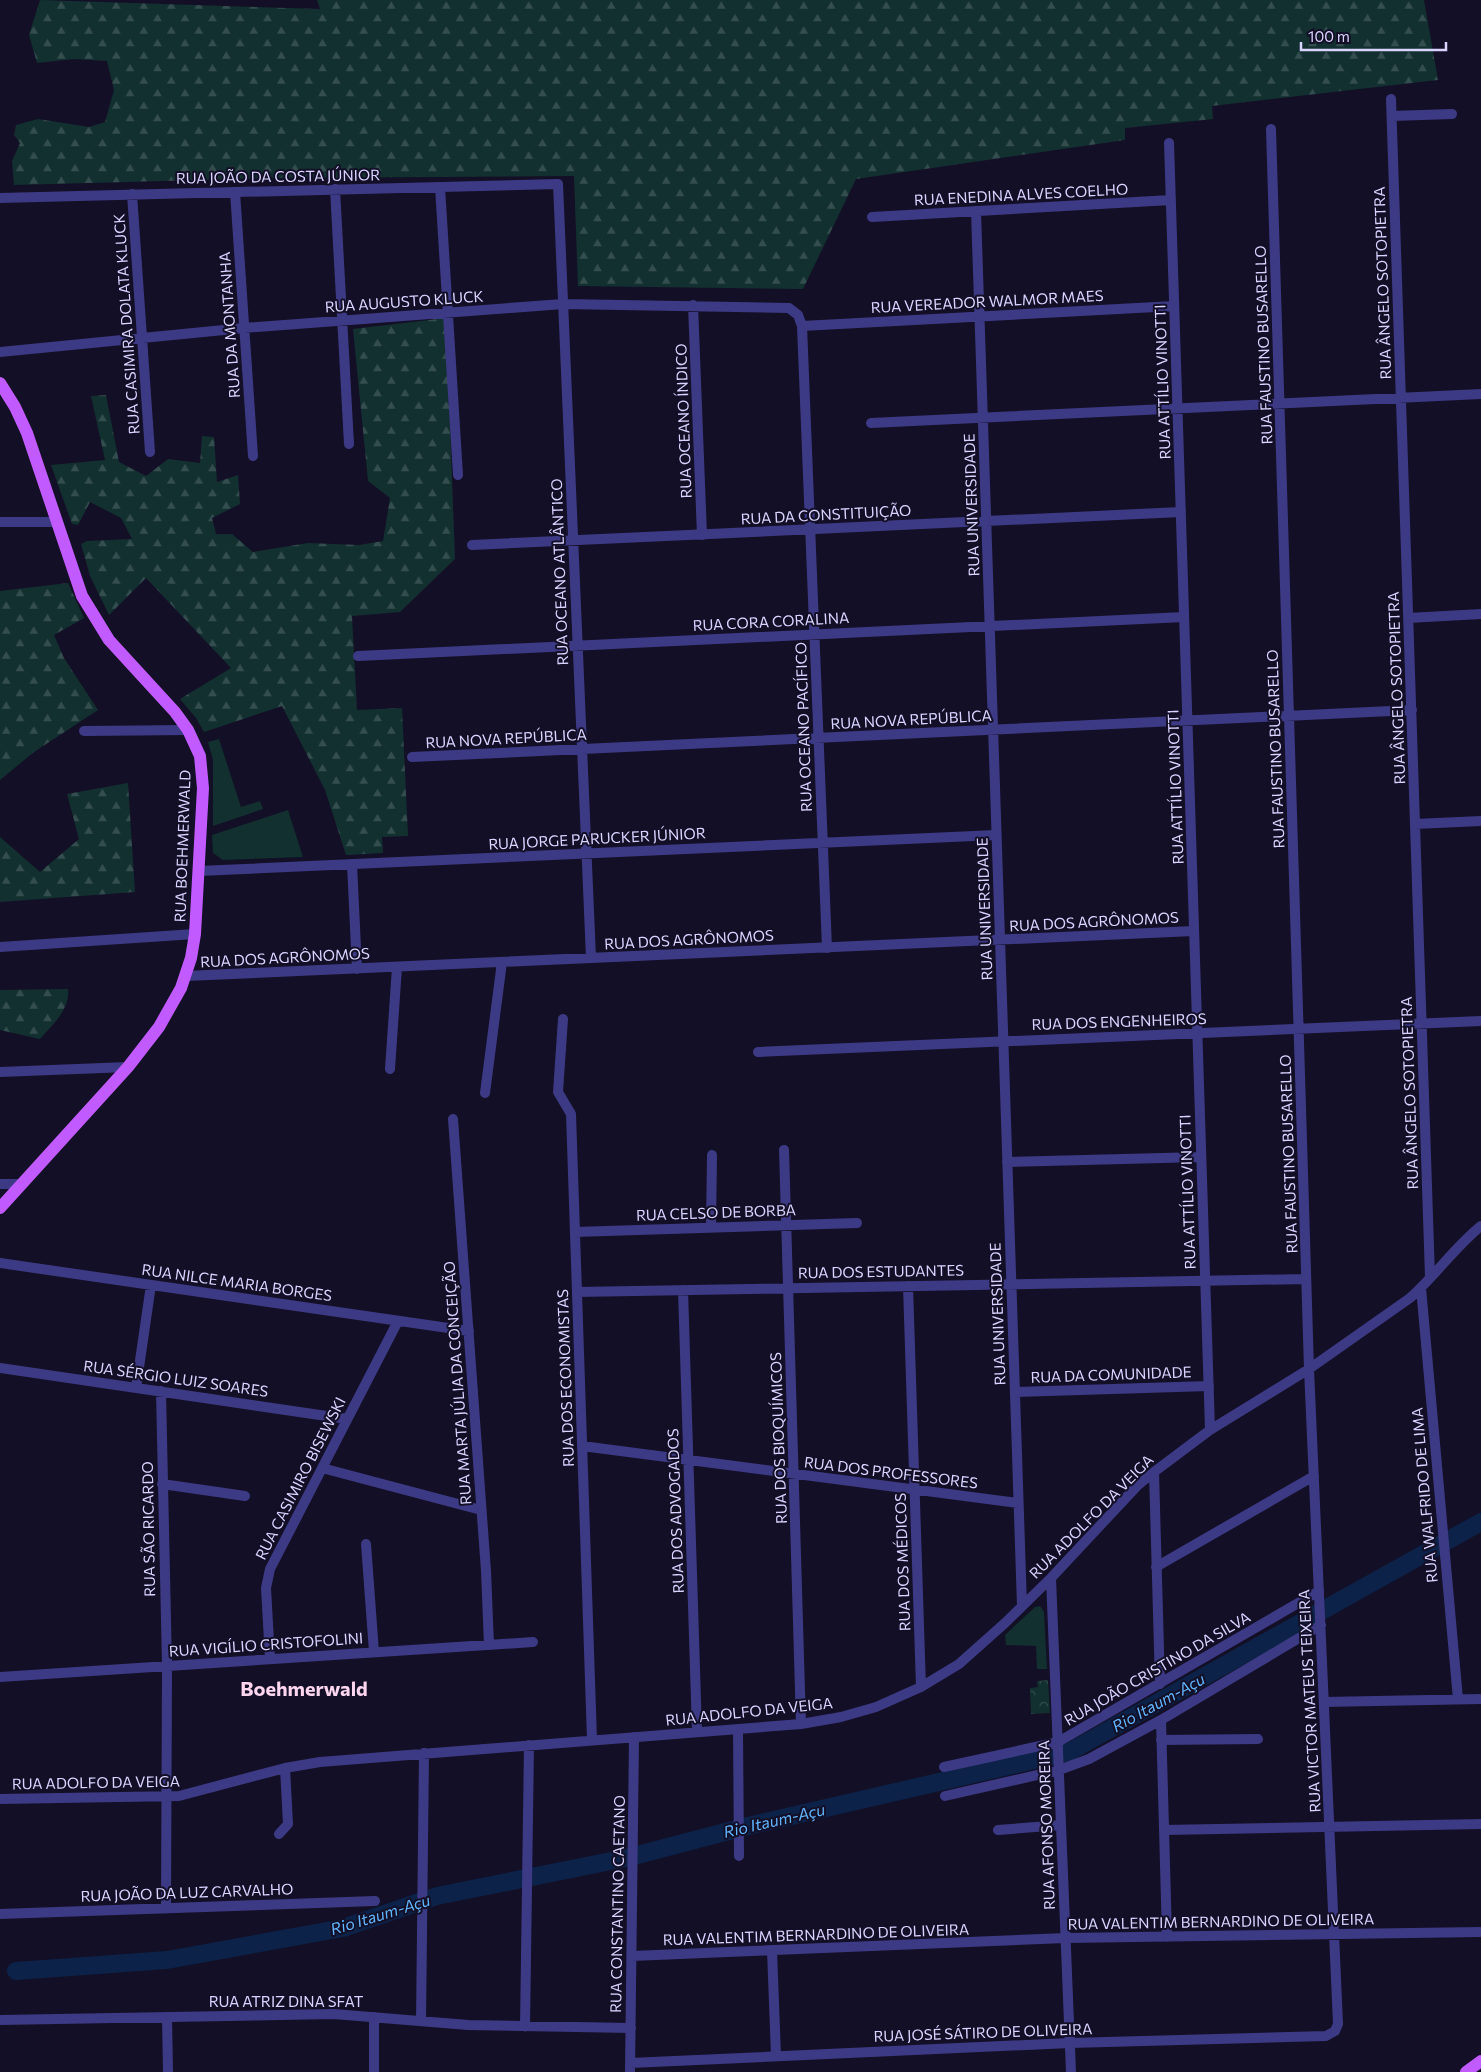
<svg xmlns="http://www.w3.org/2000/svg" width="1481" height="2072" font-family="Commissioner,sans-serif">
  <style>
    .grass { fill: #12302f }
    .forest { fill: url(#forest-firs) }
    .park { fill: url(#park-crowns) }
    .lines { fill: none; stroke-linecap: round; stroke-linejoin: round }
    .river { stroke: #0c2248; stroke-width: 18 }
    .minor { stroke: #3d3a85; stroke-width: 10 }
    .major { stroke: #c25bff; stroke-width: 12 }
    .labels { text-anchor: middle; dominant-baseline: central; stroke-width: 4; stroke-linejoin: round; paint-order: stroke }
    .street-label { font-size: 15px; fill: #d9d4ff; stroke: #130f26 }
    .water-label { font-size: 16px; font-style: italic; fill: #62b6ff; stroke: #130f26 }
    .district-label { font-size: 20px; font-weight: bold; fill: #ffd6f0; stroke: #130f26 }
  </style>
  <defs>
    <pattern id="forest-firs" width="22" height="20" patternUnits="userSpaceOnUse" patternTransform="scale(1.25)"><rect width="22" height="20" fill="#12302f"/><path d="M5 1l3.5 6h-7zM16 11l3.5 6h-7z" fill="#344d4e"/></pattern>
    <pattern id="park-crowns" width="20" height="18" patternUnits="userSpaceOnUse" patternTransform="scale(1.25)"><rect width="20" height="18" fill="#12302f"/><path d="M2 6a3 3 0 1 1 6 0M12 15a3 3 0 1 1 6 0" fill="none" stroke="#344d4e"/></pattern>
  </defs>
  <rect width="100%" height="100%" fill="#130f26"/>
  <!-- grass -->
  <path class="grass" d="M 219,739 L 241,807 L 260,801 L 263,809 L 213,826 L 213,760 L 208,742 Z
    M 288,810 L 303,857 L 223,860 L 213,853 L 212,835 Z
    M 1040,1606 L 1044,1612 L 1047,1669 L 1037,1669 L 1036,1646 L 1006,1645 L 1005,1635 L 1035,1607 Z"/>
  <!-- forest -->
  <path class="forest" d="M 40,0 L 320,9 L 317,0 L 1424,0 L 1438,80 L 1212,106 L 1213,119 L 1125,128 L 1125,140 L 856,179 L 803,289 L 578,286 L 574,176 L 272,178 L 14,185 L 12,161 L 20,143 L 14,135 L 16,125 L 38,119 L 89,127 L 105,122 L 114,90 L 107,61 L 74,59 L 37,63 L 29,35 Z
    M 446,318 L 455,559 L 400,612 L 352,616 L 357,710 L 402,708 L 408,836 L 382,837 L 383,853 L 346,855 L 325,790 L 282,706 L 204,732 L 196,718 L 180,699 L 231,668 L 146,578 L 109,615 L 90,576 L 81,544 L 87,541 L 132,539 L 121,518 L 90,502 L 78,525 L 72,524 L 51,465 L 105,460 L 91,396 L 106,395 L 119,462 L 146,476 L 168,459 L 200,463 L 202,436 L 214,437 L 217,482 L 238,475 L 240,504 L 212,518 L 216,534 L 232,534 L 253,552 L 308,543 L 359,545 L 383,541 L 390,498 L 368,481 L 353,329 Z
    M 68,583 L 84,618 L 54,635 L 64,658 L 98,710 L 34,752 L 0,780 L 0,591 Z
    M 128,783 L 135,892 L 0,902 L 0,837 L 40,872 L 79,839 L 67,794 Z
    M 68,989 C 70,1010 53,1024 40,1039 L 0,1030 L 0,990 Z"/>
  <!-- park -->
  <path class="park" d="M 1048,1680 L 1050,1713 L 1031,1714 L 1030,1688 L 1038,1687 L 1037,1681 Z"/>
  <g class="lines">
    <!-- river -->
    <path class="river" d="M 16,1971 L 167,1960 L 343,1928 L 437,1896 L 626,1858 L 748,1826 L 1069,1752 L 1481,1522"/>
    <!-- minor -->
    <path class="minor" d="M 1391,99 L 1430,1277
      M 1392,116 L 1452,114
      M 1169,143 L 1210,1430
      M 440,187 L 458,475
      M 335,189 L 349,444
      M 235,192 L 253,456
      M 132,194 L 150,452
      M 0,198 L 558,184 L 591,958
      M 976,211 L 1022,1606
      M 872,217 L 1171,200
      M 693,305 L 702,535
      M 802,326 L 1174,306
      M 0,352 L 244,328 L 563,304 L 789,308 L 798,315 L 802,326 L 827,948
      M 871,423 L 1481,394
      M 1,522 L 56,522
      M 472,545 L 1181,512
      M 1408,618 L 1481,614
      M 358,656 L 1184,617
      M 84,731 L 188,730
      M 412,757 L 1412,710
      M 1415,824 L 1481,821
      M 352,864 L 357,969
      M 199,871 L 996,835
      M 0,947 L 195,934
      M 186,976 L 1194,931
      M 563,1019 L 558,1092 L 571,1114 L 592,1740
      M 758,1052 L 1481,1021
      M 390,1069 L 397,967
      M 0,1072 L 128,1067
      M 485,1093 L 502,962
      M 453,1119 L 486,1571 L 489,1645
      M 784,1150 L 801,1724
      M 1007,1162 L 1201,1157
      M 0,1184 L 20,1184
      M 711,1227 L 712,1155
      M 575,1232 L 857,1223
      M 0,1263 L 469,1331
      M 908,1286 L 921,1687
      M 1421,1288 L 1458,1699
      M 683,1290 L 697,1732
      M 577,1292 L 1306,1279
      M 0,1368 L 347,1419
      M 136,1388 L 151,1285
      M 161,1391 L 167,1666 L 166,1908
      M 1015,1392 L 1209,1386
      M 582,1446 L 1018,1503
      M 322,1468 L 481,1510
      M 1154,1472 L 1160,1684
      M 162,1484 L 245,1496
      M 366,1544 L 374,1652
      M 1156,1567 L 1314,1476
      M 1051,1578 L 1071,2072
      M 270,1659 L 266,1588 L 270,1569 L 398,1321
      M 0,1677 L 533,1642
      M 1324,1702 L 1481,1699
      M 1161,1720 L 1167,1937
      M 738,1729 L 739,1856
      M 1161,1740 L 1258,1739
      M 944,1767 L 1058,1742 L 1319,1591
      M 945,1796 L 1059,1770 L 1089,1759 L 1161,1720 L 1321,1625
      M 0,1799 L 179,1796 L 285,1768 L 320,1762 L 801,1724 L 841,1717 L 876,1707 L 921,1687 L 959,1664 L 1005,1623 L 1051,1578 L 1137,1486 L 1154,1472 L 1210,1430 L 1309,1369 L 1410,1298 C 1435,1276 1454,1248 1481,1226
      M 998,1830 L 1061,1825
      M 1164,1830 L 1481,1824
      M 279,1834 L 288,1824 L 285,1768
      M 0,1914 L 375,1901
      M 772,1950 L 776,2056
      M 632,1956 L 1066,1938 L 1481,1932
      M 167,2017 L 168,2072
      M 374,2017 L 374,2072
      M 0,2020 L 334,2014 L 468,2025 L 631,2028
      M 421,2021 L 424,1753
      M 525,2027 L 529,1745
      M 630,2063 L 1070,2043 L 1326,2036 L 1335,2031 L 1338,2024 L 1309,1369 L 1271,129
      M 630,2072 L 634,1737"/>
    <!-- major -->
    <path class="major" d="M 0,383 L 15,407 L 27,433 L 82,596 L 109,640 L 175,712 L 188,730 L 200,756 L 203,788 L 195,934 L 191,958 L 181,988 L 159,1027 L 128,1067 L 0,1208
      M 1466,2072 L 1481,2061"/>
  </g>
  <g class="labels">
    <!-- street labels -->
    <g class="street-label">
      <text transform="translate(278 176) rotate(-1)">RUA JOÃO DA COSTA JÚNIOR</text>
      <text transform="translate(1021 194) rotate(-3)">RUA ENEDINA ALVES COELHO</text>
      <text transform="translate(1382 283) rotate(-92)">RUA ÂNGELO SOTOPIETRA</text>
      <text transform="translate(404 301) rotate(-4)">RUA AUGUSTO KLUCK</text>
      <text transform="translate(987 301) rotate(-3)">RUA VEREADOR WALMOR MAES</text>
      <text transform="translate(126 324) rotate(-94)">RUA CASIMIRA DOLATA KLUCK</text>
      <text transform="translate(229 325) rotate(-94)">RUA DA MONTANHA</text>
      <text transform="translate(1263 345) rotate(-92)">RUA FAUSTINO BUSARELLO</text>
      <text transform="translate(1162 382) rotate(-92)">RUA ATTÍLIO VINOTTI</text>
      <text transform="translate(683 421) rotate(-92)">RUA OCEANO ÍNDICO</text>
      <text transform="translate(971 505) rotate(-92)">RUA UNIVERSIDADE</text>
      <text transform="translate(826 514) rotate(-3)">RUA DA CONSTITUIÇÃO</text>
      <text transform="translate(559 572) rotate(-92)">RUA OCEANO ATLÂNTICO</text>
      <text transform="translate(771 621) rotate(-3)">RUA CORA CORALINA</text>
      <text transform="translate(1396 688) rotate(-92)">RUA ÂNGELO SOTOPIETRA</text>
      <text transform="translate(911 719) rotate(-3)">RUA NOVA REPÚBLICA</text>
      <text transform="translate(803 727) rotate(-92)">RUA OCEANO PACÍFICO</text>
      <text transform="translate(506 738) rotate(-3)">RUA NOVA REPÚBLICA</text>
      <text transform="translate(1275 749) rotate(-92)">RUA FAUSTINO BUSARELLO</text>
      <text transform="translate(1175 787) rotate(-92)">RUA ATTÍLIO VINOTTI</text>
      <text transform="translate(597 838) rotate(-3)">RUA JORGE PARUCKER JÚNIOR</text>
      <text transform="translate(182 846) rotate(-88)">RUA BOEHMERWALD</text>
      <text transform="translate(984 909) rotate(-92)">RUA UNIVERSIDADE</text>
      <text transform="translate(1094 921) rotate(-3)">RUA DOS AGRÔNOMOS</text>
      <text transform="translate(689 939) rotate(-3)">RUA DOS AGRÔNOMOS</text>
      <text transform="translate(285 957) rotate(-3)">RUA DOS AGRÔNOMOS</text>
      <text transform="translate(1119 1021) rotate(-2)">RUA DOS ENGENHEIROS</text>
      <text transform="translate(1409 1093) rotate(-92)">RUA ÂNGELO SOTOPIETRA</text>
      <text transform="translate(1288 1154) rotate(-92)">RUA FAUSTINO BUSARELLO</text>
      <text transform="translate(1187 1192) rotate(-92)">RUA ATTÍLIO VINOTTI</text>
      <text transform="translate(716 1212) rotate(-2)">RUA CELSO DE BORBA</text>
      <text transform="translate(881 1271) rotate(-1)">RUA DOS ESTUDANTES</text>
      <text transform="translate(237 1282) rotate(8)">RUA NILCE MARIA BORGES</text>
      <text transform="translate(997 1314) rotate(-92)">RUA UNIVERSIDADE</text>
      <text transform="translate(1111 1374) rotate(-2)">RUA DA COMUNIDADE</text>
      <text transform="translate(176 1378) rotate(8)">RUA SÉRGIO LUIZ SOARES</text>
      <text transform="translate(565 1378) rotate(-92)">RUA DOS ECONOMISTAS</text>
      <text transform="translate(457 1383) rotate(-94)">RUA MARTA JÚLIA DA CONCEIÇÃO</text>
      <text transform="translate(778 1438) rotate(-92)">RUA DOS BIOQUÍMICOS</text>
      <text transform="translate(891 1472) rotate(7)">RUA DOS PROFESSORES</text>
      <text transform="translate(300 1478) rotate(-63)">RUA CASIMIRO BISEWSKI</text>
      <text transform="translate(1424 1495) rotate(-95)">RUA WALFRIDO DE LIMA</text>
      <text transform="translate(675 1511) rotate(-92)">RUA DOS ADVOGADOS</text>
      <text transform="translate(1091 1516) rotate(-45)">RUA ADOLFO DA VEIGA</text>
      <text transform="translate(148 1529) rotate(-91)">RUA SÃO RICARDO</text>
      <text transform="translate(902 1562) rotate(-92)">RUA DOS MÉDICOS</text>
      <text transform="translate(266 1644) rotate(-4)">RUA VIGÍLIO CRISTOFOLINI</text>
      <text transform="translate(1157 1668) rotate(-30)">RUA JOÃO CRISTINO DA SILVA</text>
      <text transform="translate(1309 1701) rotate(-93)">RUA VICTOR MATEUS TEIXEIRA</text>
      <text transform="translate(749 1711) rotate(-6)">RUA ADOLFO DA VEIGA</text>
      <text transform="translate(96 1782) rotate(-1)">RUA ADOLFO DA VEIGA</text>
      <text transform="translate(1046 1825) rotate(-92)">RUA AFONSO MOREIRA</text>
      <text transform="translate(187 1892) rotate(-2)">RUA JOÃO DA LUZ CARVALHO</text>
      <text transform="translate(617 1904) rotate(-89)">RUA CONSTANTINO CAETANO</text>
      <text transform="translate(1221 1921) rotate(-1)">RUA VALENTIM BERNARDINO DE OLIVEIRA</text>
      <text transform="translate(816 1934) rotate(-2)">RUA VALENTIM BERNARDINO DE OLIVEIRA</text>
      <text x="286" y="2001">RUA ATRIZ DINA SFAT</text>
      <text transform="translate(983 2032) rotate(-2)">RUA JOSÉ SÁTIRO DE OLIVEIRA</text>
    </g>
    <!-- water labels -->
    <g class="water-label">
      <text transform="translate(1158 1702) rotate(-29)">Rio Itaum-Açu</text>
      <text transform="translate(774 1820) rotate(-13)">Rio Itaum-Açu</text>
      <text transform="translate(380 1914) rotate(-17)">Rio Itaum-Açu</text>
    </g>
    <!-- district labels -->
    <g class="district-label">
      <text x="304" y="1688">Boehmerwald</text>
    </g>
  </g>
  <!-- scale -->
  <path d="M1301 42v8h145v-8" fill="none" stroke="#d9d4ff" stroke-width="2.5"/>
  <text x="1308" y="42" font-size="15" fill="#d9d4ff" stroke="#130f26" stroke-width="4" paint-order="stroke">100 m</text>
</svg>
